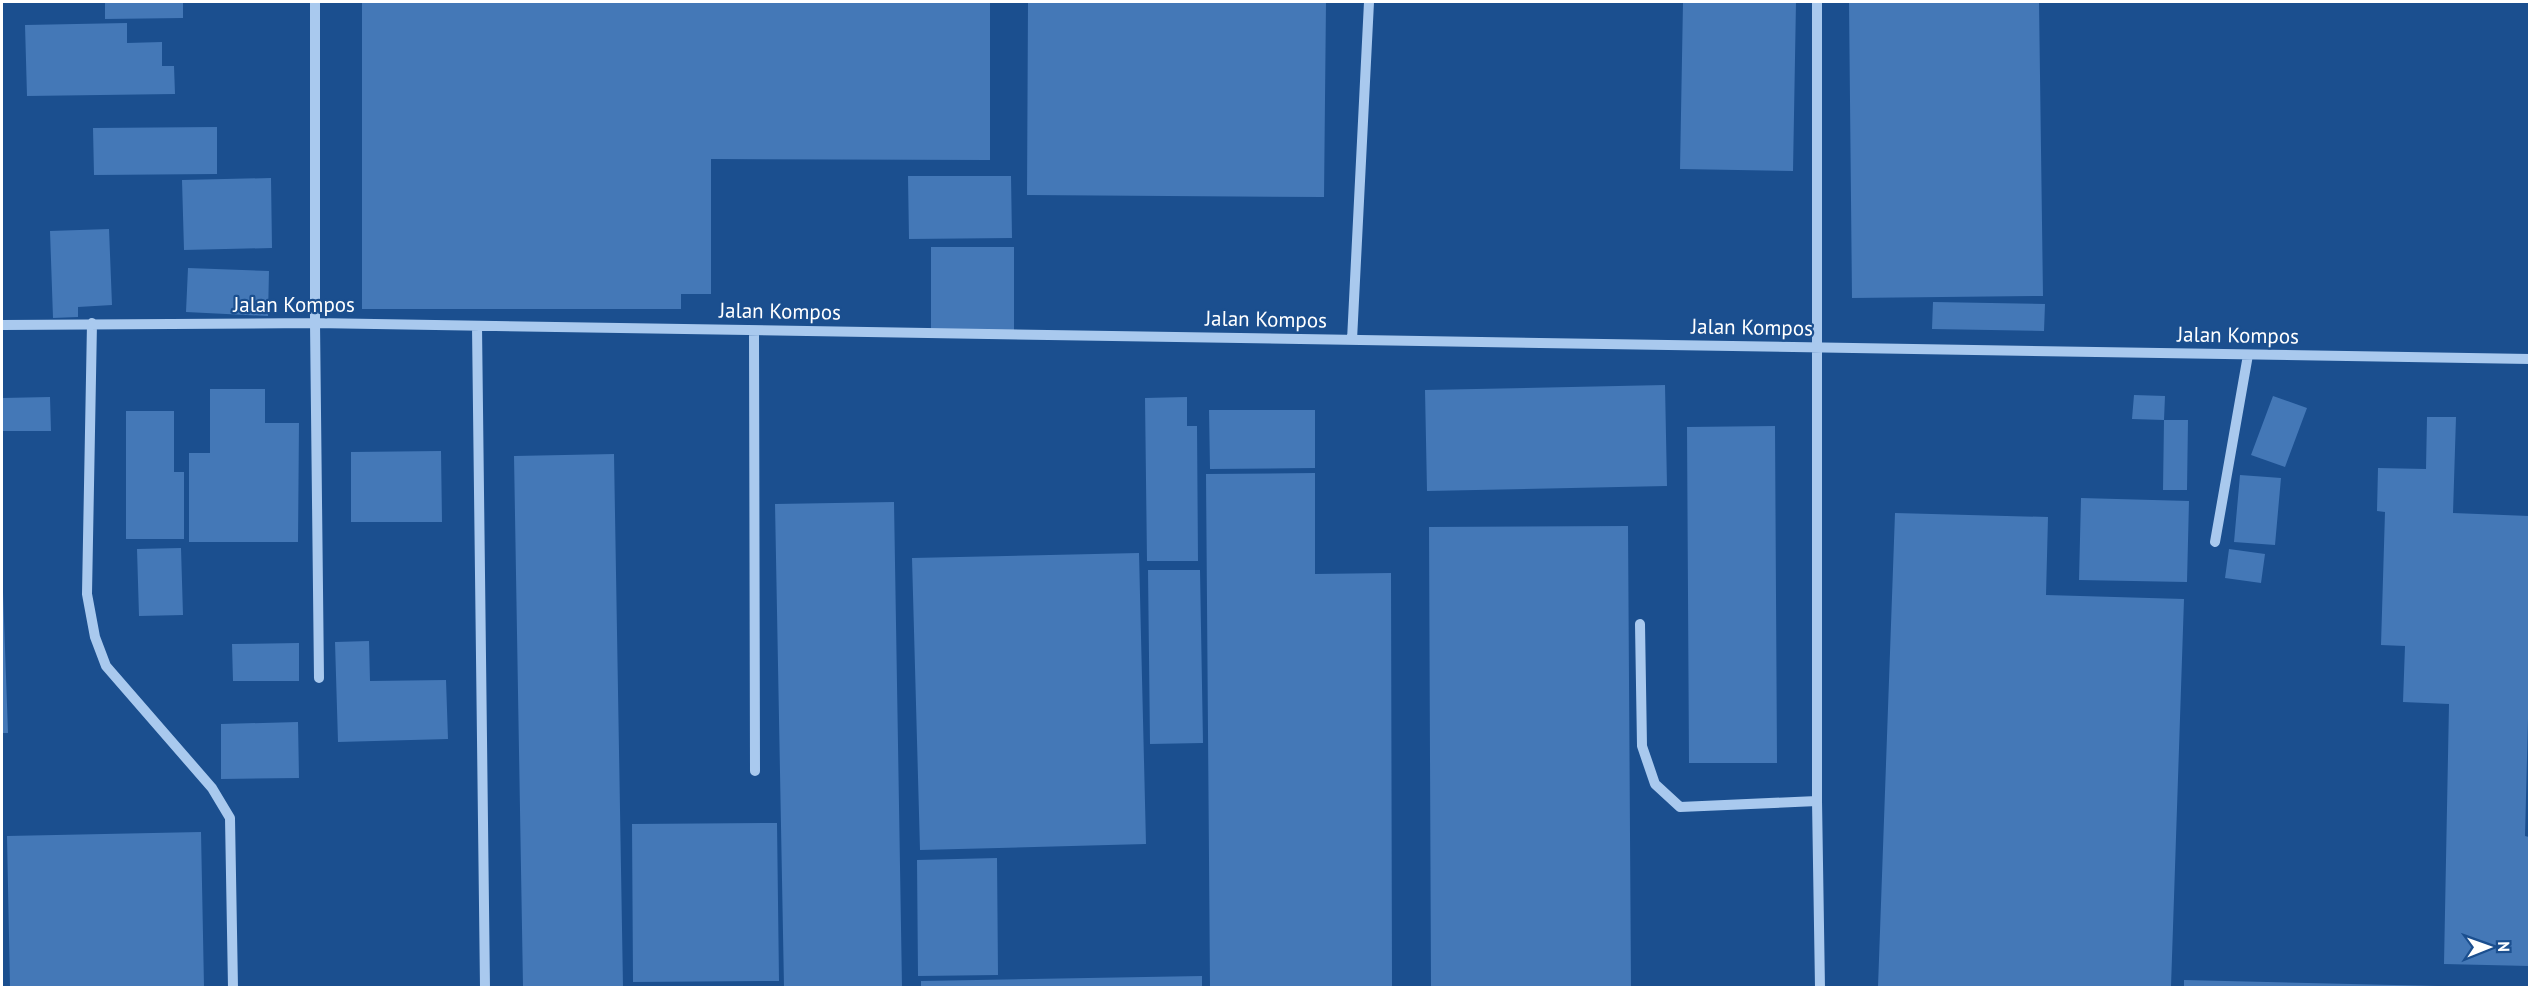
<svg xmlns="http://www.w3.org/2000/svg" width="2531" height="989" font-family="'PT Sans',sans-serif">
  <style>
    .building { fill: #4478b7 }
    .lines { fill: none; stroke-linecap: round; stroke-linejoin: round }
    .minor { stroke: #a9c9ee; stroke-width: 10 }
    .labels { text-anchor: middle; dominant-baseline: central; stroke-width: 4.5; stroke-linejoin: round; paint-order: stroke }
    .street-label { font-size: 21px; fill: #fff; stroke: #1b4f8f }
  </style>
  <rect width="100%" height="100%" fill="#1b4f8f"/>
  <!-- building -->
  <path class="building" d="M 105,2 L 183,2 L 183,18 L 105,19 Z
    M 362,2 L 990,2 L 990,160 L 711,159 L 711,294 L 681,294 L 681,309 L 362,309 Z
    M 1028,2 L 1326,2 L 1324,197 L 1027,195 Z
    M 1683,2 L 1796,2 L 1793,171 L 1680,169 Z
    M 1849,2 L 2039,2 L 2043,296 L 1852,298 Z
    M 127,23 L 127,43 L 162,42 L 162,66 L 174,66 L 175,94 L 27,96 L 25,25 Z
    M 217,127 L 217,174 L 94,175 L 93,128 Z
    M 908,176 L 1011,176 L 1012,238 L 909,239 Z
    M 271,178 L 272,248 L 184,250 L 182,180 Z
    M 109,229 L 112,305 L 78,307 L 78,317 L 53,318 L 50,231 Z
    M 931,247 L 1014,247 L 1014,332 L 931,332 Z
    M 188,268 L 269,271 L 268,316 L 186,312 Z
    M 1933,302 L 2045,304 L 2044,331 L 1932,329 Z
    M 1665,385 L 1667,486 L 1427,491 L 1425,390 Z
    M 210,389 L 265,389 L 265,423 L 299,423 L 298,542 L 189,542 L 189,453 L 210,453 Z
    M 2134,395 L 2165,396 L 2164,420 L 2132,419 Z
    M 2273,396 L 2307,408 L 2285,467 L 2251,455 Z
    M 50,397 L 51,431 L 2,431 L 2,398 Z
    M 1187,397 L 1187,426 L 1197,426 L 1198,561 L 1147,561 L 1145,398 Z
    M 1209,410 L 1315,410 L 1315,468 L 1210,469 Z
    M 126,411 L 174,411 L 174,472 L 184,472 L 184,539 L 126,539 Z
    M 2427,417 L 2456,417 L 2453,513 L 2529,516 L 2529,680 L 2525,836 L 2529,837 L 2529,966 L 2444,964 L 2449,704 L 2403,702 L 2405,646 L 2381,645 L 2385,512 L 2377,511 L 2378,468 L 2426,469 Z
    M 2164,420 L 2188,420 L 2187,490 L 2163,490 Z
    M 1775,426 L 1777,763 L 1689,763 L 1687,427 Z
    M 441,451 L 442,522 L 351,522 L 351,452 Z
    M 614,454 L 623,987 L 523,987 L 514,456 Z
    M 1315,473 L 1315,574 L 1391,573 L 1392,987 L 1210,987 L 1206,474 Z
    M 2240,475 L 2281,478 L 2275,545 L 2234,542 Z
    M 2081,498 L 2189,501 L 2187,582 L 2079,580 Z
    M 894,502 L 902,987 L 784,987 L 775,504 Z
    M 1895,513 L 2048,517 L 2046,595 L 2184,599 L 2171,987 L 1878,987 Z
    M 1628,526 L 1631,987 L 1431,987 L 1429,527 Z
    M 181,548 L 183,615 L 139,616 L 137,549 Z
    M 2229,549 L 2265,554 L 2261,583 L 2225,578 Z
    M 1139,553 L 1146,844 L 920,850 L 912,558 Z
    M 2,564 L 8,733 L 2,733 Z
    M 1148,570 L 1200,570 L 1203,743 L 1150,744 Z
    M 369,641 L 370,681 L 446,680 L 448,739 L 338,742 L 335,642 Z
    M 299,643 L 299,681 L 233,681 L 232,644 Z
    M 298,722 L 299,778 L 221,779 L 221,724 Z
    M 777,823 L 779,981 L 633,982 L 632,824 Z
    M 201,832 L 204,987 L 10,987 L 7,836 Z
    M 997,858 L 998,975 L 918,976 L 917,860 Z
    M 1202,976 L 1202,987 L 921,987 L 921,981 Z
    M 2184,980 L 2438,986 L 2438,987 L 2184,987 Z"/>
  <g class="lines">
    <!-- minor -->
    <path class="minor" d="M 315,2 L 315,323 L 319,678
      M 1817,2 L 1817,801 L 1820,988
      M 92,323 L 87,594 L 95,637 L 106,666 L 212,788 L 230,818 L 233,988
      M 2,325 L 315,323 L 2530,359
      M 477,326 L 485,988
      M 754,331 L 755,771
      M 1352,340 L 1369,2
      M 2215,542 L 2248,355
      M 1640,624 L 1642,746 L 1655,784 L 1680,807 L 1817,801"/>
  </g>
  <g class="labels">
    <!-- street labels -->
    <g class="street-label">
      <text x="294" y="304">Jalan Kompos</text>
      <text transform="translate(780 311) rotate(1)">Jalan Kompos</text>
      <text transform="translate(1266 319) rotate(1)">Jalan Kompos</text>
      <text transform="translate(1752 327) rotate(1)">Jalan Kompos</text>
      <text transform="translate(2238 335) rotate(1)">Jalan Kompos</text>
    </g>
  </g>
  <!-- border -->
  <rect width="2531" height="989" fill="none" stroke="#ffffff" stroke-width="6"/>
  <!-- north arrow -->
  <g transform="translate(2489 947) rotate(89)" stroke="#1b4f8f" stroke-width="4.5" paint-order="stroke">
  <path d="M0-4.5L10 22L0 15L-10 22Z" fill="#ffffff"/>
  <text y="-9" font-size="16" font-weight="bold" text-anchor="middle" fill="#ffffff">N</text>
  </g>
</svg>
